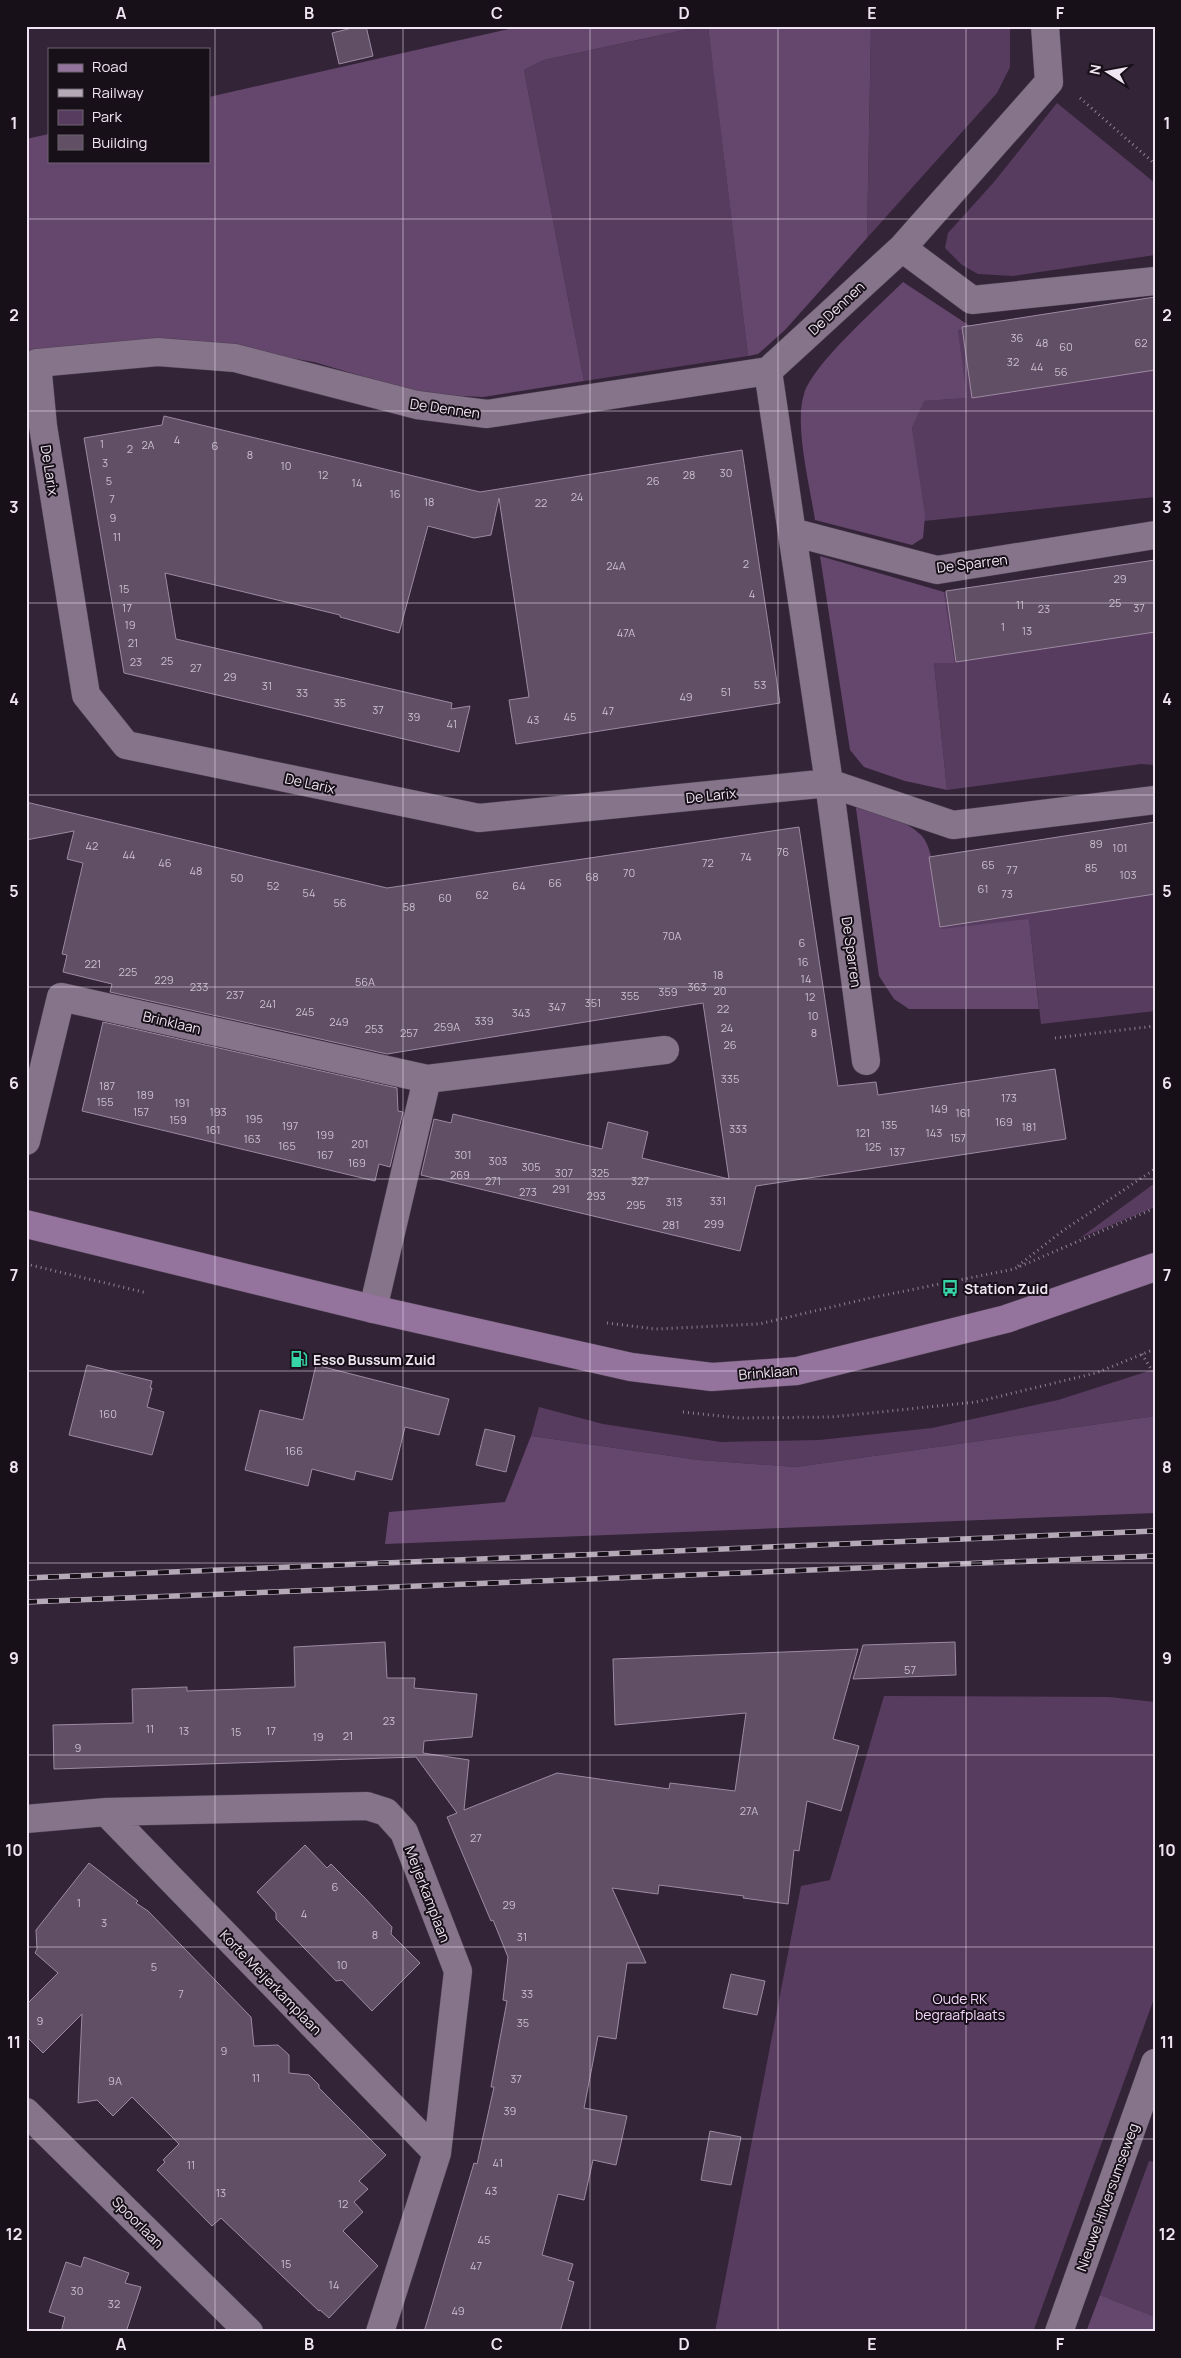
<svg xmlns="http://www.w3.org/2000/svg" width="1181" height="2358" font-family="Manrope,sans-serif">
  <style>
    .green { fill: #573c5f }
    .forest { fill: #65476d }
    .building { fill: #604f65; stroke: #9d8aa2 }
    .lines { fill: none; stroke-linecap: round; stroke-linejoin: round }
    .minor-casing { stroke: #4e4151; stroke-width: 29 }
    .major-casing { stroke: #4e4151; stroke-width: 29 }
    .path { stroke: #8f8293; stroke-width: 3; stroke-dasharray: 1 4; stroke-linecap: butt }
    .minor { stroke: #86748b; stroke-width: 28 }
    .major { stroke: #94739d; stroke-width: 28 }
    .rail-casing { stroke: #b5a9b8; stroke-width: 5.5 }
    .rail { stroke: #171019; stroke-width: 4; stroke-dasharray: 11; stroke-linecap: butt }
    .grid { fill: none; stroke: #efe4f1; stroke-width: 1; stroke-opacity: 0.55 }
    .labels { text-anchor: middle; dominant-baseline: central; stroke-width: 4; stroke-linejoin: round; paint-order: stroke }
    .number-label { font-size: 11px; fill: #cbbfce }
    .street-label { font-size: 14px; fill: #efe4f1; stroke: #171019 }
    .poi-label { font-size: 14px; font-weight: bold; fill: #efe4f1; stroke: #171019; text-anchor: start }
    .park-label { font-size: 14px; fill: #f3d5fb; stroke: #171019 }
    .neatline { fill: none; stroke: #efe4f1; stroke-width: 2 }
    .grid-label { font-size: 16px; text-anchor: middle; font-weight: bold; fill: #efe4f1 }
  </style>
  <rect width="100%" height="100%" fill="#332438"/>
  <!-- green -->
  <path class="green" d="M 703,26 L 708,26 L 712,57 L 748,356 L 584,381 L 524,70 L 544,60 Z
    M 871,26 L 1010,26 L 1010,67 L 997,93 L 867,238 Z
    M 1057,103 L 1155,183 L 1155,255 L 1013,276 L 978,274 L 962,265 L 945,248 L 948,233 L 994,182 Z
    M 1155,303 L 1155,497 L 924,521 L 912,428 L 923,401 L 966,398 L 958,330 Z
    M 1155,560 L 1155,765 L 1141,764 L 947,790 L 934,663 L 955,663 L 944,592 Z
    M 1155,834 L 1155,1011 L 1041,1024 L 1029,920 L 941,930 L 933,860 Z
    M 1155,1183 L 1155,1207 L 1080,1238 Z
    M 1155,1369 L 1155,1416 L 796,1467 L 699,1460 L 531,1436 L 539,1407 L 603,1424 L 721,1442 L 819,1440 L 932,1428 L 1058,1400 Z
    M 884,1696 L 1109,1697 L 1155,1702 L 1155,1996 L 1033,2332 L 715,2332 L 801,1886 L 830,1880 Z
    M 1149,2161 L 1155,2162 L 1155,2317 L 1100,2295 Z"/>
  <!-- forest -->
  <path class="forest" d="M 522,26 L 703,26 L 544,60 L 524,70 L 584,381 L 483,397 L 422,394 L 314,362 L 226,347 L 26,361 L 26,139 L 49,134 L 49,161 L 209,161 L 209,97 Z
    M 708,26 L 871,26 L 867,238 L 785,330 L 758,354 L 748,356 Z
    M 903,282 L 973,328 L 958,330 L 967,398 L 924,401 L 912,428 L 925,516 L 923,538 L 912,545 L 815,520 C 810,486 794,425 804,394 C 813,364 878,307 903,282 Z
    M 820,556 L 944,592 L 955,663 L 934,663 L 947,790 L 905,781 L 864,767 L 850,750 Z
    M 855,801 C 877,811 904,819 921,835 C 936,849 938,908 941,929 L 1029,919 L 1039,1009 L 909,1009 L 894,999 L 879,976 Z
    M 1155,1416 L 1155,1513 L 385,1544 L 389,1512 L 505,1502 L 531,1436 L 699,1460 L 796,1467 Z
    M 1100,2295 L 1155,2317 L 1155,2332 L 1086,2332 Z"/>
  <!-- building -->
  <path class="building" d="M 360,26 L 366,26 L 373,56 L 339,64 L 332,33 Z
    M 1155,297 L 1155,370 L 972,398 L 962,327 Z
    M 164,416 L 480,492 L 742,450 L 780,703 L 516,744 L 509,700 L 529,697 L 499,498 L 491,535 L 474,538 L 428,526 L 399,633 L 340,617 L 340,615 L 165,573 L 176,639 L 452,703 L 451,709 L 470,706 L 459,752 L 124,673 L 84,438 L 162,425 Z
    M 1155,560 L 1155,632 L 956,662 L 946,591 Z
    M 26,802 L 387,888 L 799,827 L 838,1086 L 876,1082 L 878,1095 L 1055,1069 L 1066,1139 L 756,1186 L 740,1251 L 421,1175 L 434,1119 L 451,1123 L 453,1114 L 602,1149 L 608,1122 L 648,1132 L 642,1158 L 729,1179 L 703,1003 L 387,1054 L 110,992 L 112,984 L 63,972 L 67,955 L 62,954 L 83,863 L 67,859 L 74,831 L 26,840 Z
    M 1155,822 L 1155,894 L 940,927 L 929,857 Z
    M 103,1022 L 397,1088 L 398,1111 L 403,1112 L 390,1167 L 379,1164 L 375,1181 L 82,1111 Z
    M 87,1365 L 152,1381 L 150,1388 L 152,1388 L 147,1407 L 164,1412 L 152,1455 L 69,1435 Z
    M 316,1365 L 449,1399 L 439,1435 L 405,1427 L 392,1480 L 356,1471 L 354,1480 L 312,1469 L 308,1486 L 245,1470 L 260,1410 L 303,1420 Z
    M 485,1429 L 515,1436 L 506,1472 L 476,1465 Z
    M 385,1642 L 387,1678 L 415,1678 L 414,1688 L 477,1694 L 472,1737 L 424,1741 L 423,1753 L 469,1760 L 464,1810 L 557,1773 L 669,1789 L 670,1783 L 735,1791 L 746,1713 L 615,1725 L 613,1659 L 858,1649 L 833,1739 L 859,1746 L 841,1811 L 807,1801 L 799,1851 L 794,1850 L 788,1904 L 743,1898 L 744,1896 L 659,1885 L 658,1894 L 612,1888 L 646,1963 L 627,1963 L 616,2039 L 598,2036 L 584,2108 L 627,2116 L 616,2165 L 593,2160 L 584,2200 L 558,2194 L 542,2255 L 573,2264 L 568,2280 L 574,2282 L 560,2332 L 424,2332 L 474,2163 L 477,2164 L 494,2087 L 491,2087 L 507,2001 L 503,2000 L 508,1957 L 493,1920 L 491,1921 L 447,1817 L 457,1813 L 416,1757 L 54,1769 L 53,1725 L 133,1723 L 132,1689 L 187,1687 L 187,1691 L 295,1687 L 294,1647 Z
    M 955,1642 L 956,1675 L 853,1679 L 863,1645 Z
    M 305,1845 L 327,1868 L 331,1864 L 363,1896 L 392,1927 L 391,1934 L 420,1963 L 372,2011 L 342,1980 L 336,1981 L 276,1919 L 276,1913 L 257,1892 Z
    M 89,1863 L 138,1901 L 136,1903 L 148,1911 L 251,2017 L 254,2046 L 278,2045 L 289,2055 L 289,2073 L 309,2075 L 319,2085 L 319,2088 L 386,2155 L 359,2181 L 368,2189 L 354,2202 L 363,2212 L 343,2231 L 378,2266 L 329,2318 L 320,2310 L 319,2311 L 221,2218 L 212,2226 L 157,2170 L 165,2162 L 163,2160 L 179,2144 L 132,2097 L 113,2116 L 97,2100 L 78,2103 L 82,2014 L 43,2053 L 26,2036 L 26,2005 L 58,1973 L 35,1953 L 37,1949 L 36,1930 Z
    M 731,1974 L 765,1981 L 757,2015 L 723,2008 Z
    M 710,2131 L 741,2137 L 731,2185 L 701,2180 Z
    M 84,2257 L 129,2273 L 125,2283 L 141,2287 L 126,2332 L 61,2332 L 65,2317 L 49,2312 L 66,2262 L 81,2267 Z"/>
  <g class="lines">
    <!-- minor casing -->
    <g class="minor-casing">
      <path id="minor" d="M 1045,26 L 1049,82 L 902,248 L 768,371 L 487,414 L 417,405 L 235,358 L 158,352 L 37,363 L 43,426 L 86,695 L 126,745 L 479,818 L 829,783 L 953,825 L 1155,800
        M 902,248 L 972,300 L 1155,281
        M 768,371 L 829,783 L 866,1061
        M 792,532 L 937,570 L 1155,535
        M 427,1079 L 665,1050
        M 26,1141 L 61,997 L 427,1079 L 373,1309
        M 106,1812 L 437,2153
        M 26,1819 L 106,1812 L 367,1806 L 386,1812 L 404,1832 L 458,1971 L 437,2153 L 380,2332
        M 26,2112 L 249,2332
        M 1059,2332 L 1155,2063"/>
    </g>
    <!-- major casing -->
    <g class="major-casing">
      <path id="major" d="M 26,1224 L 373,1309 L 631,1367 L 712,1377 L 797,1371 L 1006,1319 L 1155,1267"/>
    </g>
    <!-- path -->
    <path class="path" d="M 1080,98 L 1155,164
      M 1055,1038 L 1155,1026
      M 26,1264 L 147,1293
      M 1018,1266 L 1061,1232 L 1155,1169
      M 607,1323 L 655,1329 L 759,1324 L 870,1298 L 1014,1269 L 1155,1208
      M 1142,1354 L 1151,1369 L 1155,1369
      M 683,1412 L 739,1418 L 832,1417 L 976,1402 L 1096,1373 L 1155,1349"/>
    <!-- minor -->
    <use href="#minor" class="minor"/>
    <!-- major -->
    <use href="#major" class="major"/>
    <!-- rail casing -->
    <g class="rail-casing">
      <path id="rail" d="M 26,1578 L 1155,1531
        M 26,1602 L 1155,1556"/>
    </g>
    <!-- rail -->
    <use href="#rail" class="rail"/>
  </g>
  <!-- grid -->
  <path class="grid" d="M 215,26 L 215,2332M 403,26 L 403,2332M 590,26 L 590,2332M 778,26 L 778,2332M 966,26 L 966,2332M 26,219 L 1155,219M 26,411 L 1155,411M 26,603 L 1155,603M 26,795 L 1155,795M 26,987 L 1155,987M 26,1179 L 1155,1179M 26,1371 L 1155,1371M 26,1563 L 1155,1563M 26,1755 L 1155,1755M 26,1947 L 1155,1947M 26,2139 L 1155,2139"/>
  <!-- icons -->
  <defs>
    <g id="bus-bare" transform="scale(1.35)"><path d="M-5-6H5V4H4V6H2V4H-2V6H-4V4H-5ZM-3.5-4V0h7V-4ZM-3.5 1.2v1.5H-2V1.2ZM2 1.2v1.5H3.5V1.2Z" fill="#36d4a7" stroke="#171019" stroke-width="2.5" paint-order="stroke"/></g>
    <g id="fuel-bare" transform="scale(1.35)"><path d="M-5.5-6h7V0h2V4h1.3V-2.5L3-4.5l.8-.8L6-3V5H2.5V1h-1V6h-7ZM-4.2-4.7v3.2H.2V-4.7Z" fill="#36d4a7" stroke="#171019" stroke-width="2.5" paint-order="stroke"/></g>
  </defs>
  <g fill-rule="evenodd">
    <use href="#bus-bare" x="950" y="1288"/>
    <use href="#fuel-bare" x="299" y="1359"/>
  </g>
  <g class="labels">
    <!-- number labels -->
    <g class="number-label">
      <text x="1017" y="337">36</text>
      <text x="1042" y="342">48</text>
      <text x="1141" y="342">62</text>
      <text x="1066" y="346">60</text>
      <text x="1013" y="361">32</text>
      <text x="1037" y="366">44</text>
      <text x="1061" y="371">56</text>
      <text x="177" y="439">4</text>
      <text x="102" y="443">1</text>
      <text x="148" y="444">2A</text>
      <text x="215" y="445">6</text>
      <text x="130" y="448">2</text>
      <text x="250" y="454">8</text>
      <text x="105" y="462">3</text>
      <text x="286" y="465">10</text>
      <text x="726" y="472">30</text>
      <text x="323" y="474">12</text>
      <text x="689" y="474">28</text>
      <text x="109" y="480">5</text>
      <text x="653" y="480">26</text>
      <text x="357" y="482">14</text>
      <text x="395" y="493">16</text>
      <text x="577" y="496">24</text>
      <text x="112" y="498">7</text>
      <text x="429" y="501">18</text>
      <text x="541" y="502">22</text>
      <text x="113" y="517">9</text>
      <text x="117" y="536">11</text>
      <text x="746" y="563">2</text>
      <text x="616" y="565">24A</text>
      <text x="1120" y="578">29</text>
      <text x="124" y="588">15</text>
      <text x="752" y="593">4</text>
      <text x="1115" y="602">25</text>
      <text x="1020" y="604">11</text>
      <text x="127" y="607">17</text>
      <text x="1139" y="607">37</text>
      <text x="1044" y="608">23</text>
      <text x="130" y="624">19</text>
      <text x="1003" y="626">1</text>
      <text x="1027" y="630">13</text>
      <text x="626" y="632">47A</text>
      <text x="133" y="642">21</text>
      <text x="167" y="660">25</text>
      <text x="136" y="661">23</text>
      <text x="196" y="667">27</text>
      <text x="230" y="676">29</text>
      <text x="760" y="684">53</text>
      <text x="267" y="685">31</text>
      <text x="726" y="691">51</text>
      <text x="302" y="692">33</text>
      <text x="686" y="696">49</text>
      <text x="340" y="702">35</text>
      <text x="378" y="709">37</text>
      <text x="608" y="710">47</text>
      <text x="414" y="716">39</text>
      <text x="570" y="716">45</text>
      <text x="533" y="719">43</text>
      <text x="452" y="723">41</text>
      <text x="1096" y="843">89</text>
      <text x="92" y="845">42</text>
      <text x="1120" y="847">101</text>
      <text x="783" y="851">76</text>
      <text x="129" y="854">44</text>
      <text x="746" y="856">74</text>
      <text x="165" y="862">46</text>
      <text x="708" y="862">72</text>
      <text x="988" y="864">65</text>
      <text x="1091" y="867">85</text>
      <text x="1012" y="869">77</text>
      <text x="196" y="870">48</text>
      <text x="629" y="872">70</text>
      <text x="1128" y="874">103</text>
      <text x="592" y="876">68</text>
      <text x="237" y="877">50</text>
      <text x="555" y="882">66</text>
      <text x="273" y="885">52</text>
      <text x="519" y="885">64</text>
      <text x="983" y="888">61</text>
      <text x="309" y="892">54</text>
      <text x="1007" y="893">73</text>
      <text x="482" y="894">62</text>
      <text x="445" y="897">60</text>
      <text x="340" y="902">56</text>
      <text x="409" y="906">58</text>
      <text x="672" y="935">70A</text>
      <text x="802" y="942">6</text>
      <text x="803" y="961">16</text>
      <text x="93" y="963">221</text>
      <text x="128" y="971">225</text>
      <text x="718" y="974">18</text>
      <text x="806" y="978">14</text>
      <text x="164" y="979">229</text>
      <text x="365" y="981">56A</text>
      <text x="199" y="986">233</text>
      <text x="697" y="986">363</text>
      <text x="720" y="990">20</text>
      <text x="668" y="991">359</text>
      <text x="235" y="994">237</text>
      <text x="630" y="995">355</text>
      <text x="810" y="996">12</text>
      <text x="593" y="1002">351</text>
      <text x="268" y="1003">241</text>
      <text x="557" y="1006">347</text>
      <text x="723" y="1008">22</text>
      <text x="305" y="1011">245</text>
      <text x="521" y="1012">343</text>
      <text x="813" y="1015">10</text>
      <text x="484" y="1020">339</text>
      <text x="339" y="1021">249</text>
      <text x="447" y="1026">259A</text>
      <text x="727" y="1027">24</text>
      <text x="374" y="1028">253</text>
      <text x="409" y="1032">257</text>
      <text x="814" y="1032">8</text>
      <text x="730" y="1044">26</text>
      <text x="730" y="1078">335</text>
      <text x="107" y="1085">187</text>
      <text x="145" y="1094">189</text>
      <text x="1009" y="1097">173</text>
      <text x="105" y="1101">155</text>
      <text x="182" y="1102">191</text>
      <text x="939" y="1108">149</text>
      <text x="141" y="1111">157</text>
      <text x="218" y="1111">193</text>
      <text x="963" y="1112">161</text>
      <text x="254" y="1118">195</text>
      <text x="178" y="1119">159</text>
      <text x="1004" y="1121">169</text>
      <text x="889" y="1124">135</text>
      <text x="290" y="1125">197</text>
      <text x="1029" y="1126">181</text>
      <text x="738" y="1128">333</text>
      <text x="213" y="1129">161</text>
      <text x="863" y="1132">121</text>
      <text x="934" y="1132">143</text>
      <text x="325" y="1134">199</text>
      <text x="958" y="1137">157</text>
      <text x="252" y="1138">163</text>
      <text x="360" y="1143">201</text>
      <text x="287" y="1145">165</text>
      <text x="873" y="1146">125</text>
      <text x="897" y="1151">137</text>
      <text x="325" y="1154">167</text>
      <text x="463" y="1154">301</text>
      <text x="498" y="1160">303</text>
      <text x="357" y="1162">169</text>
      <text x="531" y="1166">305</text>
      <text x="564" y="1172">307</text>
      <text x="600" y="1172">325</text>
      <text x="460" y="1174">269</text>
      <text x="493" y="1180">271</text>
      <text x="640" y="1180">327</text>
      <text x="561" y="1188">291</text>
      <text x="528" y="1191">273</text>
      <text x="596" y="1195">293</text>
      <text x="718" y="1200">331</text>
      <text x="674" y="1201">313</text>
      <text x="636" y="1204">295</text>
      <text x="714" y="1223">299</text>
      <text x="671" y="1224">281</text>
      <text x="108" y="1413">160</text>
      <text x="294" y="1450">166</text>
      <text x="910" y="1669">57</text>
      <text x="389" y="1720">23</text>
      <text x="150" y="1728">11</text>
      <text x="184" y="1730">13</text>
      <text x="271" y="1730">17</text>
      <text x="236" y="1731">15</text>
      <text x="348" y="1735">21</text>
      <text x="318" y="1736">19</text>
      <text x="78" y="1747">9</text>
      <text x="749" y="1810">27A</text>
      <text x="476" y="1837">27</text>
      <text x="335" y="1886">6</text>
      <text x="79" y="1902">1</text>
      <text x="509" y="1904">29</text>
      <text x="304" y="1913">4</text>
      <text x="104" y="1922">3</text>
      <text x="375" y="1934">8</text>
      <text x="522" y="1936">31</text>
      <text x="342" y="1964">10</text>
      <text x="154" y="1966">5</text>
      <text x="181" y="1993">7</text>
      <text x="527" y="1993">33</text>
      <text x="40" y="2020">9</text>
      <text x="523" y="2022">35</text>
      <text x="224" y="2050">9</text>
      <text x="256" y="2077">11</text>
      <text x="516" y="2078">37</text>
      <text x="115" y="2080">9A</text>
      <text x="510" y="2110">39</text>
      <text x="498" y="2162">41</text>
      <text x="191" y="2164">11</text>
      <text x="491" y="2190">43</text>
      <text x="221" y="2192">13</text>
      <text x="343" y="2203">12</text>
      <text x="484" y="2239">45</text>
      <text x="286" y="2263">15</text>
      <text x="476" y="2265">47</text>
      <text x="334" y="2284">14</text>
      <text x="77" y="2290">30</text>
      <text x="114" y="2303">32</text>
      <text x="458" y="2310">49</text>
    </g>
    <!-- street labels -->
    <g class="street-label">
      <text transform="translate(836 308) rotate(-43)">De Dennen</text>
      <text transform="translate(445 408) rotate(8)">De Dennen</text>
      <text transform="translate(50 470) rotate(81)">De Larix</text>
      <text transform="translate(972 563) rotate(-7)">De Sparren</text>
      <text transform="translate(310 783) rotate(12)">De Larix</text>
      <text transform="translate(711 795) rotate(-6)">De Larix</text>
      <text transform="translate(852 952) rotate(82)">De Sparren</text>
      <text transform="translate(172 1022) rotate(13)">Brinklaan</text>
      <text transform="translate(768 1372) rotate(-5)">Brinklaan</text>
      <text transform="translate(428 1894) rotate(69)">Meijerkamplaan</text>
      <text transform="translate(271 1982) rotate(46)">Korte Meijerkamplaan</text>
      <text transform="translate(1107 2197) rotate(-70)">Nieuwe Hilversumseweg</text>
      <text transform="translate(138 2222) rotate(45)">Spoorlaan</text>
    </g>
    <!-- poi labels -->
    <g class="poi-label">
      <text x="964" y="1288">Station Zuid</text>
      <text x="313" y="1359">Esso Bussum Zuid</text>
    </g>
    <!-- park labels -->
    <g class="park-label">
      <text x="960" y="1998">Oude RK<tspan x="960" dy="16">begraafplaats</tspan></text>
    </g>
  </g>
  <!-- border -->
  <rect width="1181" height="2358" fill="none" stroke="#171019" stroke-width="55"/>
  <!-- legend -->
  <rect x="48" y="48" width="162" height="115" fill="#171019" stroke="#6d656f"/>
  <rect x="58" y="64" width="25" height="8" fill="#94739d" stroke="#6d656f"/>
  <text x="92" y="72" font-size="15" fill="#efe4f1">Road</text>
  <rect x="58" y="89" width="25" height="8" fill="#b5a9b8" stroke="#6d656f"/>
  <text x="92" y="98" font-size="15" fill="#efe4f1">Railway</text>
  <rect x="58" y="110" width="25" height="15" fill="#573c5f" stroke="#6d656f"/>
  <text x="92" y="122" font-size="15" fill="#efe4f1">Park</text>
  <rect x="58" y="135" width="25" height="15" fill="#604f65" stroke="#6d656f"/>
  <text x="92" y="148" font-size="15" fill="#efe4f1">Building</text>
  <!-- north arrow -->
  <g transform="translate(1108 72) rotate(281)" stroke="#171019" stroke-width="4" paint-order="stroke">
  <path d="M0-4L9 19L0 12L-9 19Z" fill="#efe4f1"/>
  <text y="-8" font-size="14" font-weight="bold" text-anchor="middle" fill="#efe4f1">N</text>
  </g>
  <rect x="28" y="28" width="1126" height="2302" class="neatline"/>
  <g class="grid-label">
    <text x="121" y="19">A</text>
    <text x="309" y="19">B</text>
    <text x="497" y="19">C</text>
    <text x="684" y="19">D</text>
    <text x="872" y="19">E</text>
    <text x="1060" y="19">F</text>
    <text x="14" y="129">1</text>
    <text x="1167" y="129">1</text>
    <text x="14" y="321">2</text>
    <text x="1167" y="321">2</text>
    <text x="14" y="513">3</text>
    <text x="1167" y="513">3</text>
    <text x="14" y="705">4</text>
    <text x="1167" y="705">4</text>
    <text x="14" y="897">5</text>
    <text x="1167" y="897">5</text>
    <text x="14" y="1089">6</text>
    <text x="1167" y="1089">6</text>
    <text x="14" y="1281">7</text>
    <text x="1167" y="1281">7</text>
    <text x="14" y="1473">8</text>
    <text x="1167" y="1473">8</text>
    <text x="14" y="1664">9</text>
    <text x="1167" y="1664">9</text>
    <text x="14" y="1856">10</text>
    <text x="1167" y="1856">10</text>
    <text x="14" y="2048">11</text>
    <text x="1167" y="2048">11</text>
    <text x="14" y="2240">12</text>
    <text x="1167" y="2240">12</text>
    <text x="121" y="2350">A</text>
    <text x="309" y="2350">B</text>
    <text x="497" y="2350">C</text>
    <text x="684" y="2350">D</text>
    <text x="872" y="2350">E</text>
    <text x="1060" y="2350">F</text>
  </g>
</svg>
